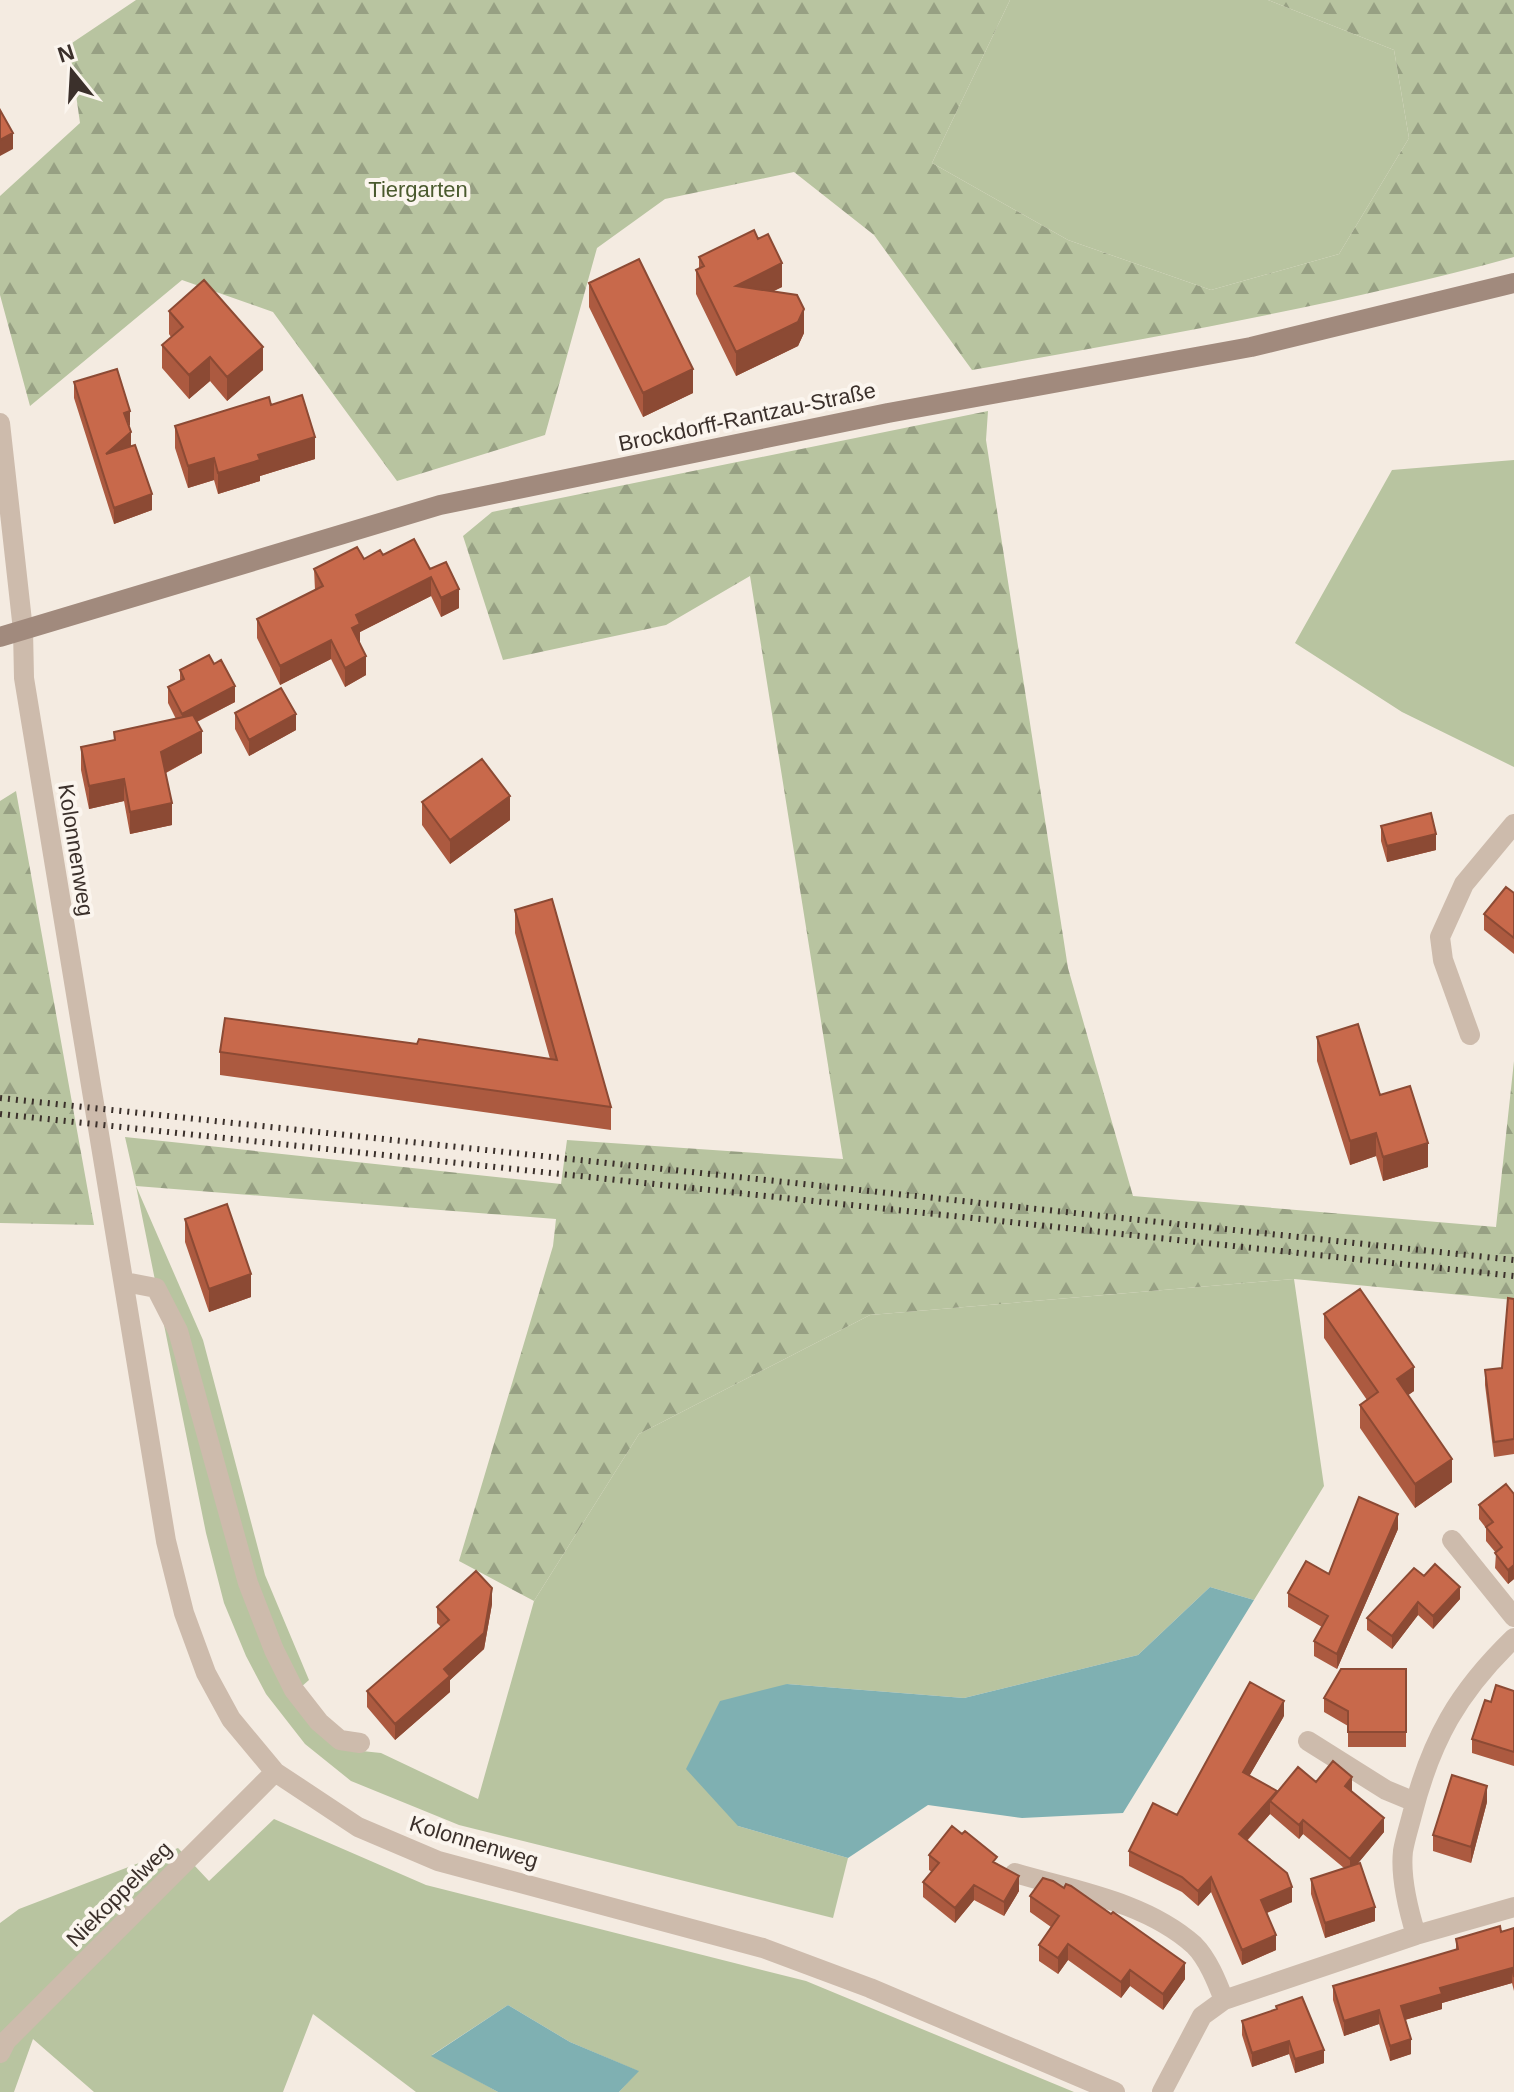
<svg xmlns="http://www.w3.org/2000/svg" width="1514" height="2092" font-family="Helvetica,sans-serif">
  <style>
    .grass { fill: #b8c4a0 }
    .forest { fill: url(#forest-firs) }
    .water { fill: #7fb0b2 }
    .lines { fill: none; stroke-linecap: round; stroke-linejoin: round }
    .street { stroke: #cdbbac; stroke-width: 20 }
    .secondary { stroke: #a18a7d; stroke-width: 20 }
    .rail { stroke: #3b302b; stroke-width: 6; stroke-dasharray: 2 6; stroke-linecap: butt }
    .wall { fill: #ac5a40 }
    .shaded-wall { fill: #8c4a34 }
    .building { fill: #c8694b; stroke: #8c4a34; stroke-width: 2 }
    .labels { text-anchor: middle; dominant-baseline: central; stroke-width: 8; stroke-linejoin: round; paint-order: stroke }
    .park-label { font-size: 22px; fill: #4a5a2e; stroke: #fbf5ee }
    .street-label { font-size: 22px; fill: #3b302b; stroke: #fbf5ee }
  </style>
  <defs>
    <pattern id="forest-firs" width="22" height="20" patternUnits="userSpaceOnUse" patternTransform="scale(2)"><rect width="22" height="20" fill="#b8c4a0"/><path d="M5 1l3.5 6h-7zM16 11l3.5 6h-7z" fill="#97a083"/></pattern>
  </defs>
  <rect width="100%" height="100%" fill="#f4ebe1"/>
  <!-- grass -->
  <path class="grass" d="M 1010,0 L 1268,0 L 1394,50 L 1409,138 L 1339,254 L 1211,290 L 1068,240 L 932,163 Z
    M 1514,460 L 1514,767 L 1402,712 L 1295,643 L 1392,470 Z
    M 136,1186 L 203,1340 L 265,1575 L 309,1680 L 292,1695 L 343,1749 L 381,1753 L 478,1799 L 534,1601 L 639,1434 L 870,1315 L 1294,1279 L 1324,1486 L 1254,1600 L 1210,1587 L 1138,1655 L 964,1698 L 787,1684 L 738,1826 L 848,1858 L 833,1918 L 459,1825 L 351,1781 L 305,1744 L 266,1694 L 246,1656 L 224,1603 L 206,1533 Z
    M 274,1819 L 426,1885 L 806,1981 L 1074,2092 L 619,2092 L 638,2071 L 570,2042 L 508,2005 L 432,2055 L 498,2092 L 416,2092 L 313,2014 L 283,2092 L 94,2092 L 33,2039 L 14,2092 L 0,2092 L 0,1923 L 19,1909 L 178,1848 L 209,1881 Z"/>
  <!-- forest -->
  <path class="forest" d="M 136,0 L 1010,0 L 932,163 L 1068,240 L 1211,290 L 1339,254 L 1409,138 L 1394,50 L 1268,0 L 1514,0 L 1514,257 C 1336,306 1154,337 972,370 L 874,235 L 794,172 L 665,199 L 597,248 L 545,435 L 397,481 L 273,312 L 182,280 L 30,406 L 0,295 L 0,196 L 80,123 L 69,45 Z
    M 988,411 L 986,440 L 1068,968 L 1133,1196 L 1496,1227 L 1514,1061 L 1514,1300 L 1294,1279 L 870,1315 L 639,1434 L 534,1601 L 459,1561 L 553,1246 L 556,1219 L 136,1186 L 125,1137 L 561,1184 L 567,1140 L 843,1159 L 750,576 L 666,625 L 503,660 L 463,536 L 492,512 Z
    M 16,791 L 94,1225 L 0,1223 L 0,801 Z"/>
  <!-- water -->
  <path class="water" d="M 1210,1587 L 1254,1600 L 1123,1813 L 1022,1818 L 928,1805 L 848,1858 L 738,1826 L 686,1769 L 720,1701 L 787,1684 L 964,1698 L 1138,1655 Z
    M 508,2005 L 570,2042 L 639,2071 L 619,2092 L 498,2092 L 431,2056 Z"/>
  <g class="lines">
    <!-- street -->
    <path class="street" d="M 0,423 L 23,630 L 24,678 L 166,1541 L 184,1613 L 206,1673 L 231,1719 L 275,1772 L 358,1827 L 438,1861 L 763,1948 L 870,1988 L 1115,2092
      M 1470,1035 L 1443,960 L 1440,937 L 1464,884 L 1514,824
      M 125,1282 L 156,1288 L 178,1331 L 248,1583 L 274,1650 L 294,1690 L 319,1722 L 340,1740 L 360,1743
      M 1452,1540 L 1514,1617
      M 1308,1741 L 1386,1790 L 1415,1802
      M 1015,1873 C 1076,1891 1146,1902 1194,1945 C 1208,1959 1217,1982 1224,2000
      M 1416,1935 C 1408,1909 1400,1878 1403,1851 C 1405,1839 1409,1827 1412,1815 C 1431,1740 1458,1692 1514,1638
      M 0,2053 L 6,2041 L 275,1772
      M 1162,2092 L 1202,2016 L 1224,2000 L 1416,1935 L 1514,1907"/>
    <!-- secondary -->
    <path class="secondary" d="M 0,637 L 440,505 L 888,413 L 1251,347 L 1514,283"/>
    <!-- rail -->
    <path class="rail" d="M 0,1098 L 1514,1260
      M 0,1114 L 1514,1276"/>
  </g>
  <!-- wall -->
  <path class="wall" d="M 699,257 L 782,287 L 773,291 L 804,333 L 798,346 L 736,376 L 696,294 L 696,270 L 699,269 Z
    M 589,283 L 693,393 L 643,417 L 589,307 Z
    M 169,311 L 263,370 L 227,401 L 210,381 L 189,399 L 162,368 L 162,345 L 171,337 L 169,334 Z
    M 74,382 L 130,427 L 131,446 L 152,510 L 114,524 L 74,398 Z
    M 271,405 L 315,459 L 260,476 L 260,481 L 218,494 L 214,480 L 188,488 L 175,448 L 175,426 Z
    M 383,555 L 430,569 L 459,608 L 441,617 L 431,596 L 360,632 L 360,643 L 359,643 L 366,675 L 345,687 L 331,659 L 280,685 L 257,638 L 257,619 L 315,590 L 314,569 Z
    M 180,670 L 235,702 L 197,722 L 202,753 L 166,773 L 172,825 L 130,834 L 124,801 L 89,809 L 81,770 L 81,747 L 114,741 L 114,732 L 176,719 L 168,703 L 168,687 L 180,681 Z
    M 235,713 L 296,730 L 249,756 L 235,729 Z
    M 422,802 L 510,820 L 450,864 L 422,825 Z
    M 1381,826 L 1436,850 L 1387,862 L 1381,841 Z
    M 1514,893 L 1514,954 L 1484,930 L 1484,914 Z
    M 515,910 L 611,1107 L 611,1130 L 220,1075 L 220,1052 L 417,1044 L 550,1059 L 515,933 Z
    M 1317,1037 L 1380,1095 L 1428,1167 L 1383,1181 L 1376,1156 L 1350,1165 L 1317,1061 Z
    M 185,1219 L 251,1297 L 209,1312 L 185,1242 Z
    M 1514,1299 L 1514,1454 L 1494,1457 L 1485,1385 L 1485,1370 L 1502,1368 Z
    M 1324,1314 L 1414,1391 L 1408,1395 L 1452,1482 L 1415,1508 L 1360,1428 L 1360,1405 L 1367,1400 L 1324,1338 Z
    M 1514,1494 L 1514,1579 L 1508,1584 L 1495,1568 L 1496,1553 L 1486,1541 L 1486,1528 L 1479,1519 L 1479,1505 Z
    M 1398,1529 L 1337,1669 L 1314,1656 L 1314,1641 L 1322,1627 L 1288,1607 L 1288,1593 L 1329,1574 Z
    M 1424,1576 L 1460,1599 L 1433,1629 L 1418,1615 L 1392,1649 L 1367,1630 L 1367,1618 Z
    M 492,1604 L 484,1649 L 450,1680 L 450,1692 L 395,1740 L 367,1707 L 367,1691 L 441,1627 L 437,1623 L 437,1607 Z
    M 1406,1669 L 1406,1747 L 1348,1747 L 1348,1726 L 1324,1712 L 1324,1698 Z
    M 1514,1691 L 1514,1766 L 1472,1753 L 1472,1739 L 1491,1702 Z
    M 1284,1716 L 1249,1776 L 1277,1792 L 1316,1782 L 1352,1791 L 1352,1792 L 1384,1832 L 1357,1864 L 1375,1921 L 1325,1938 L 1311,1894 L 1311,1879 L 1344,1868 L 1303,1834 L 1299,1839 L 1270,1814 L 1247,1841 L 1292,1902 L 1267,1913 L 1276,1950 L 1242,1965 L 1211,1892 L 1198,1906 L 1182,1892 L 1129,1866 L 1129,1851 L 1177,1815 Z
    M 1487,1802 L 1471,1863 L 1433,1851 L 1433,1835 Z
    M 929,1855 L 997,1863 L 1019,1891 L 1004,1916 L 974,1900 L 955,1923 L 923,1897 L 923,1882 L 932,1872 L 929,1870 Z
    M 1030,1896 L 1185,1979 L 1163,2010 L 1130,1986 L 1121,1998 L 1068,1960 L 1058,1974 L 1039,1961 L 1039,1945 L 1051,1927 L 1030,1912 Z
    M 1514,1928 L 1514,1991 L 1512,1983 L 1442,2003 L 1442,2009 L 1405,2020 L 1411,2054 L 1390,2061 L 1379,2024 L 1344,2036 L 1333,2000 L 1333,1986 L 1456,1950 L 1456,1939 L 1501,1932 Z
    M 1276,2006 L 1324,2063 L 1295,2073 L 1289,2054 L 1252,2067 L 1242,2035 L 1242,2021 L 1276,2010 Z"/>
  <!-- shaded-wall -->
  <path class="shaded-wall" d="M 13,133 L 13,149 L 0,156 L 0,140 Z
    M 782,263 L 782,287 L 736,310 L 736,286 Z
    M 804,309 L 804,333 L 798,346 L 736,376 L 736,352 Z
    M 263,347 L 263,370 L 227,401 L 227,377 Z
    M 210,357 L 210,381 L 189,399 L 189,375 Z
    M 693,369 L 693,393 L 643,417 L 643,393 Z
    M 130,411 L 130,427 L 124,413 Z
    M 131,432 L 131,448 L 106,454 Z
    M 315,437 L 315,459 L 260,476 L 260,481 L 218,494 L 218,473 L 258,455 Z
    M 214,458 L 214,480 L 188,488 L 188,466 Z
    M 152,494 L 152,510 L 114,524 L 114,508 Z
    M 431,577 L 431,596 L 360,632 L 360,643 L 352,647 L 352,628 L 356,615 Z
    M 459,589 L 459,608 L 441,617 L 441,598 Z
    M 331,640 L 331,659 L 280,685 L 280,666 Z
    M 366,656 L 366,675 L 345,687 L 345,668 Z
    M 235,686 L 235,702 L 182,729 L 182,714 Z
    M 296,714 L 296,730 L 249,756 L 249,740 Z
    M 202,731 L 202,753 L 161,775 L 161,752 Z
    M 124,779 L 124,801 L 89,809 L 89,786 Z
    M 510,796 L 510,820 L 450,864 L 450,840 Z
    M 172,803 L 172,825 L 130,834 L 130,812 Z
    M 1436,834 L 1436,850 L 1387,862 L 1387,846 Z
    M 1376,1133 L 1376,1156 L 1350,1165 L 1350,1141 Z
    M 1428,1143 L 1428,1167 L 1383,1181 L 1383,1157 Z
    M 251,1274 L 251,1297 L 209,1312 L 209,1289 Z
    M 1414,1367 L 1414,1391 L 1397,1403 L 1397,1379 Z
    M 1452,1459 L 1452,1482 L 1415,1508 L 1415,1484 Z
    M 1398,1514 L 1398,1529 L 1337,1669 L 1337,1654 Z
    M 1514,1565 L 1514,1579 L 1508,1584 L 1508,1570 Z
    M 1460,1587 L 1460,1599 L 1433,1629 L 1433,1616 Z
    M 492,1588 L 492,1604 L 484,1649 L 450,1680 L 450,1692 L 395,1740 L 395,1724 L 444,1669 Z
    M 1418,1602 L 1418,1615 L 1392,1649 L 1392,1636 Z
    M 1284,1701 L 1284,1716 L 1243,1787 L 1243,1772 Z
    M 1352,1777 L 1352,1791 L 1345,1800 L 1345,1786 Z
    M 1487,1786 L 1487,1802 L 1471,1863 L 1471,1847 Z
    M 1277,1791 L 1270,1801 L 1270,1814 L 1239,1849 L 1239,1834 Z
    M 1384,1818 L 1384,1832 L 1350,1873 L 1350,1859 Z
    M 1303,1820 L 1303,1834 L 1299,1839 L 1299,1825 Z
    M 1019,1876 L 1019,1891 L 1004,1916 L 1004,1902 Z
    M 1211,1877 L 1211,1892 L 1198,1906 L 1198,1891 Z
    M 974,1885 L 974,1900 L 955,1923 L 955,1908 Z
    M 1292,1887 L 1292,1902 L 1261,1915 L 1261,1900 Z
    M 1375,1907 L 1375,1921 L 1325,1938 L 1325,1923 Z
    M 1276,1935 L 1276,1950 L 1242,1965 L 1242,1950 Z
    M 1068,1944 L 1068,1960 L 1058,1974 L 1058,1958 Z
    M 1185,1963 L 1185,1979 L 1163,2010 L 1163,1994 Z
    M 1512,1968 L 1512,1983 L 1442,2003 L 1442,2009 L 1401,2021 L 1401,2006 L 1440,1988 Z
    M 1130,1970 L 1130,1986 L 1121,1998 L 1121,1982 Z
    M 1379,2010 L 1379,2024 L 1344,2036 L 1344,2021 Z
    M 1411,2039 L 1411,2054 L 1390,2061 L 1390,2046 Z
    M 1289,2041 L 1289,2054 L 1252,2067 L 1252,2053 Z
    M 1324,2050 L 1324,2063 L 1295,2073 L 1295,2059 Z"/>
  <!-- building -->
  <path class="building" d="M 0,110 L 13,133 L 0,140 Z
    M 754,230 L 758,239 L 768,234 L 782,263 L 736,286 L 797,295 L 804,309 L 798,322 L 736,352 L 696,270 L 704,266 L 699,257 Z
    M 639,259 L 693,369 L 643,393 L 589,283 Z
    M 204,280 L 263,347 L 227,377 L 210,357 L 189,375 L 162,345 L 183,327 L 169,311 Z
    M 117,369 L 130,411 L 124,413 L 131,432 L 106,454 L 135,445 L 152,494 L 114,508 L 74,382 Z
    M 302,395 L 315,437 L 258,455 L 260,460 L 218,473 L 214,458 L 188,466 L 175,426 L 269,397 L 271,405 Z
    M 414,539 L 430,569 L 446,562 L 459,589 L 441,598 L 431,577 L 356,615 L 360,624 L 352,628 L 366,656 L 345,668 L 331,640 L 280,666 L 257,619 L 323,586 L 314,569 L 357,547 L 364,559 L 380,550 L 383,555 Z
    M 209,655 L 214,664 L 221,660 L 235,686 L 182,714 L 168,687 L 184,679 L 180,670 Z
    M 281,688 L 296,714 L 249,740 L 235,713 Z
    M 193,715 L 202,731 L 161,752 L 172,803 L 130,812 L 124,779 L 89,786 L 81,747 L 115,740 L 114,732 Z
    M 482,759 L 510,796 L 450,840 L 422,802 Z
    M 1431,813 L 1436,834 L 1387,846 L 1381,826 Z
    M 1506,887 L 1514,893 L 1514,938 L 1484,914 Z
    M 552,899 L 611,1107 L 220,1052 L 225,1018 L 417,1044 L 419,1039 L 557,1060 L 515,910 Z
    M 1358,1024 L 1380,1095 L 1410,1086 L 1428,1143 L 1383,1157 L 1376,1133 L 1350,1141 L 1317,1037 Z
    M 227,1204 L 251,1274 L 209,1289 L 185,1219 Z
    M 1360,1289 L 1414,1367 L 1397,1379 L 1452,1459 L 1415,1484 L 1360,1405 L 1378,1392 L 1324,1314 Z
    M 1508,1298 L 1514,1299 L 1514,1439 L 1494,1442 L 1485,1370 L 1502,1368 Z
    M 1506,1484 L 1514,1494 L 1514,1565 L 1508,1570 L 1495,1553 L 1502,1547 L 1486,1527 L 1493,1522 L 1479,1505 Z
    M 1359,1497 L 1398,1514 L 1337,1654 L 1314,1641 L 1328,1616 L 1288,1593 L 1306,1561 L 1329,1574 Z
    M 1435,1564 L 1460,1587 L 1433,1616 L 1418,1602 L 1392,1636 L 1367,1618 L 1414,1568 L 1424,1576 Z
    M 476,1571 L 492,1588 L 484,1633 L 444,1669 L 450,1676 L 395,1724 L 367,1691 L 449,1620 L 437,1607 Z
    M 1341,1669 L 1406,1669 L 1406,1732 L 1348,1732 L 1348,1711 L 1324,1698 Z
    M 1250,1682 L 1284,1701 L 1243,1772 L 1277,1791 L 1239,1834 L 1287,1873 L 1292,1887 L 1261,1900 L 1276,1935 L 1242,1950 L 1211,1877 L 1198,1891 L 1182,1877 L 1129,1851 L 1153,1803 L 1177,1815 Z
    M 1496,1685 L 1514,1691 L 1514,1752 L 1472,1739 L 1485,1700 L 1491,1702 Z
    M 1333,1761 L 1352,1777 L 1345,1786 L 1384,1818 L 1350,1859 L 1303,1820 L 1299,1825 L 1270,1801 L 1298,1767 L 1316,1782 Z
    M 1452,1775 L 1487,1786 L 1471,1847 L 1433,1835 Z
    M 952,1826 L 962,1834 L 965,1831 L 997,1857 L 993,1862 L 1019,1876 L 1004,1902 L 974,1885 L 955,1908 L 923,1882 L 939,1863 L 929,1855 Z
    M 1360,1863 L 1375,1907 L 1325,1923 L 1311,1879 Z
    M 1043,1878 L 1053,1881 L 1064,1888 L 1066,1884 L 1071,1886 L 1111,1914 L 1113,1912 L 1185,1963 L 1163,1994 L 1130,1970 L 1121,1982 L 1068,1944 L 1058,1958 L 1039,1945 L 1059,1916 L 1030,1896 Z
    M 1500,1926 L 1501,1932 L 1514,1928 L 1514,1977 L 1512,1968 L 1440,1988 L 1442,1994 L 1401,2006 L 1411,2039 L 1390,2046 L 1379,2010 L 1344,2021 L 1333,1986 L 1458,1949 L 1456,1939 Z
    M 1302,1997 L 1324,2050 L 1295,2059 L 1289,2041 L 1252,2053 L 1242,2021 L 1277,2009 L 1276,2006 Z"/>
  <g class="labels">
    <!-- park labels -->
    <g class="park-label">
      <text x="418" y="189">Tiergarten</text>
    </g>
    <!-- street labels -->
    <g class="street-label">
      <text transform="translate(747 417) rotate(-12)">Brockdorff-Rantzau-Straße</text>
      <text transform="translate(76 850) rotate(81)">Kolonnenweg</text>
      <text transform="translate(474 1842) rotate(17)">Kolonnenweg</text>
      <text transform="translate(119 1894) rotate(-45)">Niekoppelweg</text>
    </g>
  </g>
  <!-- north arrow -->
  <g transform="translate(72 72) rotate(342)" stroke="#fbf5ee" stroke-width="6" paint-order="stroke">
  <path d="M0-6L14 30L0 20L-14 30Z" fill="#3b302b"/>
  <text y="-12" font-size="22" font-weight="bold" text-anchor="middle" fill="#3b302b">N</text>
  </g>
</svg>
